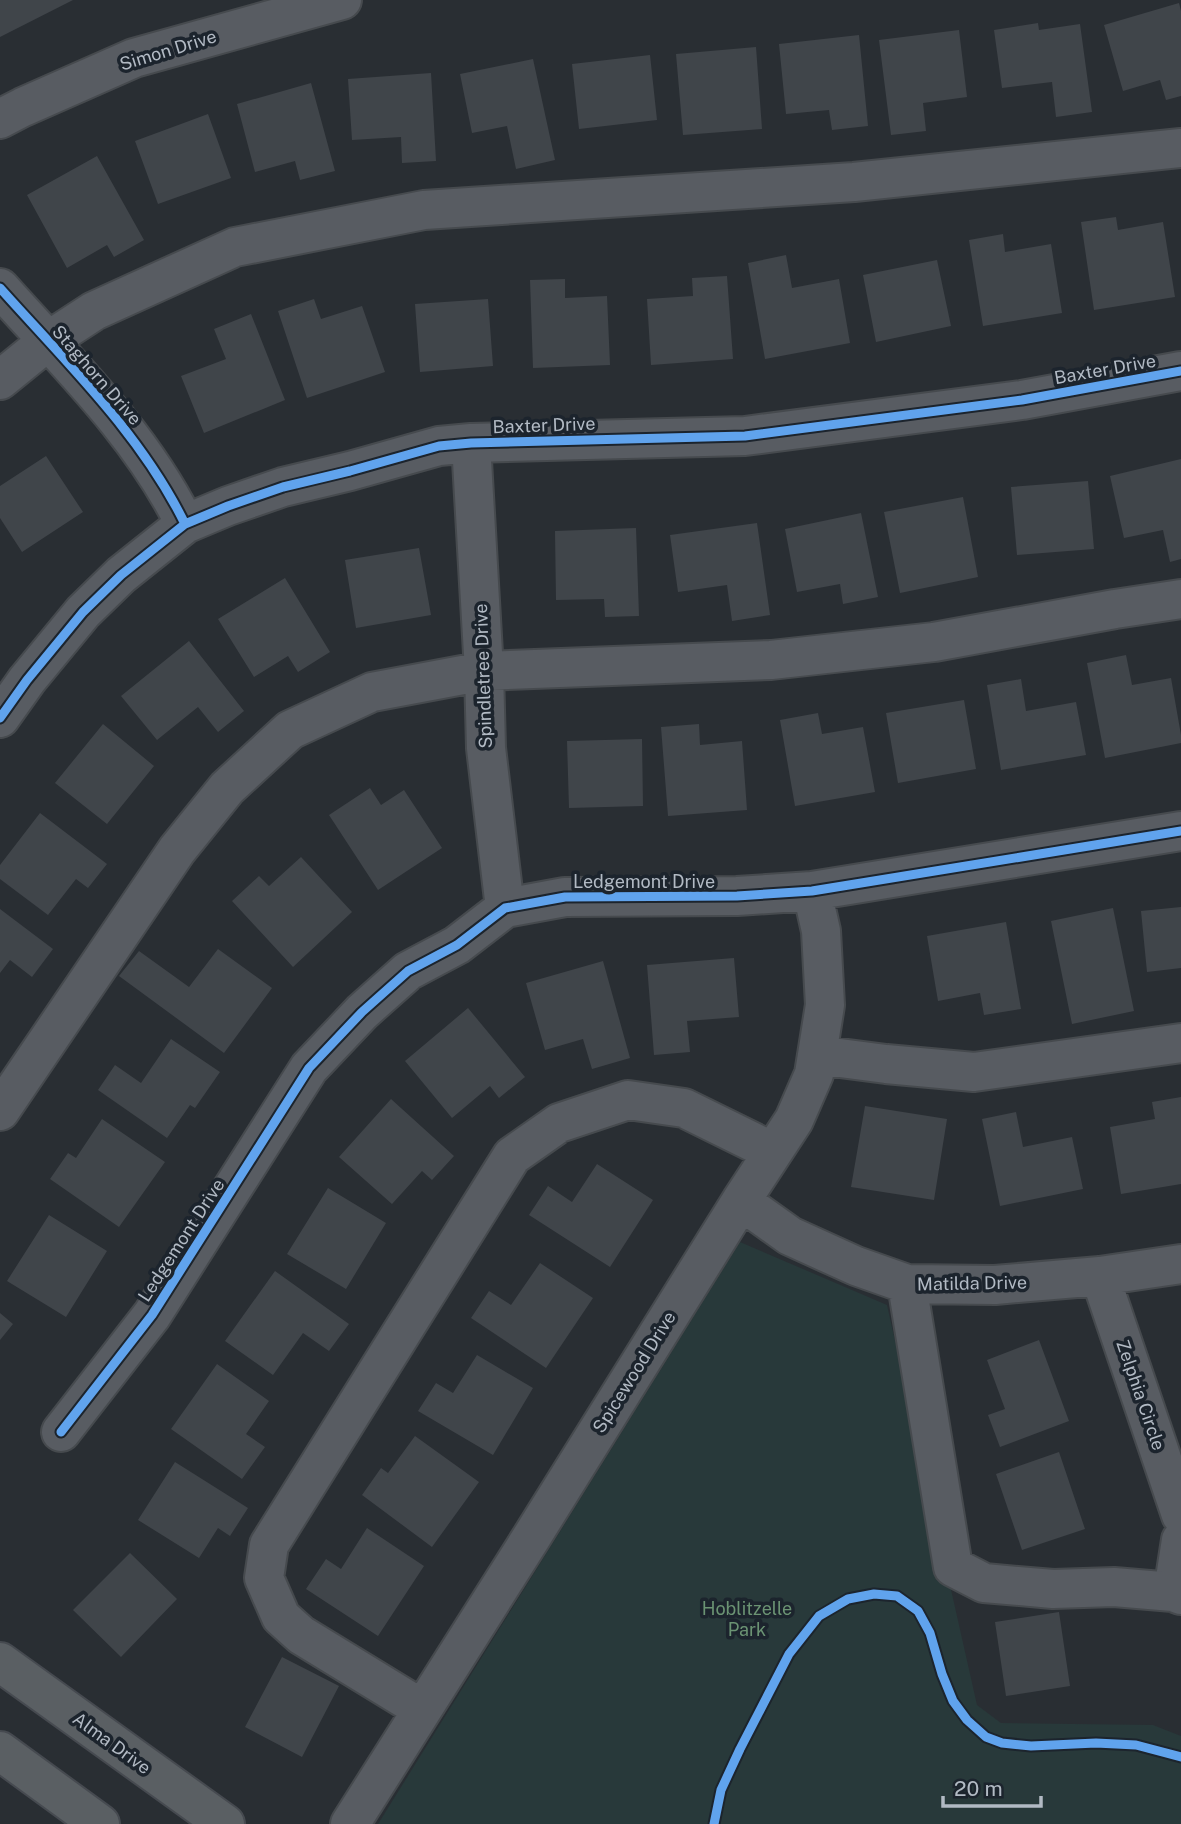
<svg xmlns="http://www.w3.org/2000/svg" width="1181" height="1824" font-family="'Public Sans',sans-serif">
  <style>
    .green { fill: #28393a }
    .building { fill: #40454a }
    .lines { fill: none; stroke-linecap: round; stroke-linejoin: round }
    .minor-casing { stroke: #464a4e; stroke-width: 42 }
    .major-casing { stroke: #464a50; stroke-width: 42 }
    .minor { stroke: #585c62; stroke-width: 38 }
    .major { stroke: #5a5f63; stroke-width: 38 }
    .cycleway-casing { stroke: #1c242d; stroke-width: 13 }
    .cycleway { stroke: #60a3ed; stroke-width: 9 }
    .labels { text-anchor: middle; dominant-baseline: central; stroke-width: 7; stroke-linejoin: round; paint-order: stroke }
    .street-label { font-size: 18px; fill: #b2bac4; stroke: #1c242d }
    .park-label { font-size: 18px; fill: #6b9373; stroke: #1c242d }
  </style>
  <rect width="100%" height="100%" fill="#292e33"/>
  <!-- green -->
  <path class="green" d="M 740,1242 L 887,1305 L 977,1705 L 1001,1723 L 1153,1725 L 1181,1736 L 1181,1824 L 378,1824 Z"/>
  <!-- building -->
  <path class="building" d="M 0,0 L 73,0 L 0,37 Z
    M 1179,3 L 1181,11 L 1181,96 L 1166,100 L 1160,80 L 1123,91 L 1104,25 Z
    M 1038,23 L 1039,30 L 1080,24 L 1092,112 L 1056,117 L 1052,82 L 1002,88 L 994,30 Z
    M 959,30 L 967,97 L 923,103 L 926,131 L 891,135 L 879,40 Z
    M 859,35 L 868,126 L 832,130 L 829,110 L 786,114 L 779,44 Z
    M 756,47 L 762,129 L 683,135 L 676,54 Z
    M 650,55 L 657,120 L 579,129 L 572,64 Z
    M 533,59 L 555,160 L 516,169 L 507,126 L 472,133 L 460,74 Z
    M 431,73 L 436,161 L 402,163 L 401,137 L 352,140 L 348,79 Z
    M 311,83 L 335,171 L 300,180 L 295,161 L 255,172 L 237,104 Z
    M 208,114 L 231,178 L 158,204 L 135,141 Z
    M 97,156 L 144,240 L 114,257 L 107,245 L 67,268 L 27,195 Z
    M 1116,217 L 1118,230 L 1163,222 L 1175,297 L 1094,310 L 1081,222 Z
    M 1003,234 L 1005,252 L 1051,244 L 1062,313 L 983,326 L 969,240 Z
    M 786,255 L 792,288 L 839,279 L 850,343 L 765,359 L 748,263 Z
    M 937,260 L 951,326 L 876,342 L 863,275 Z
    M 727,276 L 733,359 L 651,365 L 647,299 L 693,296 L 692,278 Z
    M 565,279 L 565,298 L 607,296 L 610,365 L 533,368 L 530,280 Z
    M 314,299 L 321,319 L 362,306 L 385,372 L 307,398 L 278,311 Z
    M 488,299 L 493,366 L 420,372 L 415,304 Z
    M 251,314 L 285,400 L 204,433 L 181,376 L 226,359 L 214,329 Z
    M 46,456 L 83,512 L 22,552 L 0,518 L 0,486 Z
    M 1181,459 L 1181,559 L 1170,562 L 1163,530 L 1124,538 L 1110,476 Z
    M 1088,481 L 1094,549 L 1017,555 L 1011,487 Z
    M 963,497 L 978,577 L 900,593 L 884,512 Z
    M 861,513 L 878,597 L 843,604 L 840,584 L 797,592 L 785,529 Z
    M 757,523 L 770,615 L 732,621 L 727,585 L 678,592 L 670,535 Z
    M 636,528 L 639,616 L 605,617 L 604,599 L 556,600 L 555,531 Z
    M 419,548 L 431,615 L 356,628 L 345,560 Z
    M 285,578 L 330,652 L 298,672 L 288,656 L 254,677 L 218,619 Z
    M 189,641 L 244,711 L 218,732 L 198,707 L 157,740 L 121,696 Z
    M 1126,655 L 1132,685 L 1171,678 L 1181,735 L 1181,743 L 1105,758 L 1087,663 Z
    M 1021,679 L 1026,711 L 1076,702 L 1086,755 L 1001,770 L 987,685 Z
    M 964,700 L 976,769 L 898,783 L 886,713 Z
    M 818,713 L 822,734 L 863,727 L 875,792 L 795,806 L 780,720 Z
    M 103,724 L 154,766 L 107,824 L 55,783 Z
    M 699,724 L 700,745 L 742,741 L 747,810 L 668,816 L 661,727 Z
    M 642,739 L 643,806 L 569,808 L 567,741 Z
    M 370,788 L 381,805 L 404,790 L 442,848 L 378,890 L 329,815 Z
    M 40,813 L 107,864 L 88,888 L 76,879 L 48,915 L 0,879 L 0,865 Z
    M 301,857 L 352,912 L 293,967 L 232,901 L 259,876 L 269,886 Z
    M 1181,907 L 1181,968 L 1147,972 L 1141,911 Z
    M 1113,908 L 1134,1011 L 1072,1024 L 1051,921 Z
    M 0,909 L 53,949 L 32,977 L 10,960 L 0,973 Z
    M 1006,922 L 1021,1009 L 984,1015 L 980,993 L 938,1001 L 927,936 Z
    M 218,949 L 272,988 L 224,1053 L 119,976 L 139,951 L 189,987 Z
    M 734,958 L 739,1017 L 687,1021 L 690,1052 L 654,1055 L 647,965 Z
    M 603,961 L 630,1058 L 592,1069 L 583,1039 L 545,1050 L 526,983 Z
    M 468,1008 L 525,1077 L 499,1098 L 490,1086 L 452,1118 L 405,1061 Z
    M 171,1039 L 220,1072 L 195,1108 L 190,1105 L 167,1138 L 98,1090 L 115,1065 L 141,1083 Z
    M 1181,1097 L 1181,1184 L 1121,1194 L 1110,1127 L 1155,1119 L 1152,1102 Z
    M 391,1099 L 454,1156 L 432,1180 L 422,1171 L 392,1204 L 339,1157 Z
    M 865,1106 L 947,1119 L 934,1200 L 851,1187 Z
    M 1016,1112 L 1023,1147 L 1072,1137 L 1083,1189 L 1000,1206 L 982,1119 Z
    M 102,1119 L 165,1162 L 119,1227 L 50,1179 L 68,1153 L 76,1158 Z
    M 597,1164 L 653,1200 L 610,1267 L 529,1215 L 548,1186 L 572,1202 Z
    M 328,1188 L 386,1223 L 346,1289 L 287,1254 Z
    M 49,1215 L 107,1251 L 66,1317 L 7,1281 Z
    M 540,1263 L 593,1298 L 546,1368 L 471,1318 L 489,1291 L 511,1305 Z
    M 275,1271 L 349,1324 L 329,1351 L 303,1333 L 273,1375 L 225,1341 Z
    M 0,1313 L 13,1324 L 0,1340 Z
    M 1039,1340 L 1069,1421 L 1000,1447 L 988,1415 L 1005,1409 L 987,1360 Z
    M 477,1355 L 533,1388 L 493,1455 L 418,1411 L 436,1383 L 453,1393 Z
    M 217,1364 L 269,1401 L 246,1434 L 265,1447 L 242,1479 L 171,1429 Z
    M 415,1436 L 479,1482 L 432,1547 L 362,1495 L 381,1468 L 388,1473 Z
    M 1059,1452 L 1085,1529 L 1022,1550 L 996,1474 Z
    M 175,1462 L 248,1508 L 230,1536 L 218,1528 L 199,1558 L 138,1520 Z
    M 367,1528 L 424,1566 L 378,1636 L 306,1589 L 326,1559 L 341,1569 Z
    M 130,1553 L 177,1599 L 121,1657 L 73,1610 Z
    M 1059,1612 L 1070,1686 L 1006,1696 L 995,1622 Z
    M 282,1657 L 339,1686 L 302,1757 L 245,1727 Z"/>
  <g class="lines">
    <!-- minor casing -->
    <g class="minor-casing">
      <path id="minor" d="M 0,119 L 23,107 L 134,58 L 342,0
        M 0,288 C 66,362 141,434 185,524
        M 0,380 L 48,341 L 94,311 L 235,247 L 424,210 L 854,182 L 1181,148
        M 471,443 L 484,671 L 486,748 L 505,908
        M 0,718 L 27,680 L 83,612 L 121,575 L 185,524 L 228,506 L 283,487 L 350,471 L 439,446 L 471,443 L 745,436 L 1022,400 L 1181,371
        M 817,1055 L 886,1064 L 974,1072 L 1181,1043
        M 0,1111 L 177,850 L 227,788 L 290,730 L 372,692 L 484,671 L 771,660 L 934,642 L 1115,609 L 1181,599
        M 741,1201 L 790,1236 L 856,1266 L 907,1284 L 995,1285 L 1100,1276 L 1181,1264
        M 1100,1276 L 1181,1515
        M 907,1284 L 953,1567 L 984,1583 L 1053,1589 L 1114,1587 L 1173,1592 L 1181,1595
        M 61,1432 L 152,1315 L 309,1068 L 362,1012 L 408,971 L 457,945 L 505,908 L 565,897 L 737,896 L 812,891 L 1181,831
        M 1173,1592 L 1181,1540
        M 422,1709 L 301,1635 L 281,1617 L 264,1578 L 269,1545 L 512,1156 L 559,1123 L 628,1100 L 684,1108 L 773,1152
        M 350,1824 L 531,1538 L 741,1201 L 794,1120 L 814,1074 L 825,1005 L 821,931 L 812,891"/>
    </g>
    <!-- major casing -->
    <g class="major-casing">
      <path id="major" d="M 0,1662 L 225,1824
        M 0,1751 L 100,1824"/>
    </g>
    <!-- minor -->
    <use href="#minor" class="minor"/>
    <!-- major -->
    <use href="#major" class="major"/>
    <!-- cycleway casing -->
    <g class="cycleway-casing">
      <path id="cycleway" d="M 0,288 C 66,362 141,434 185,524
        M 0,718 L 27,680 L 83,612 L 121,575 L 185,524 L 228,506 L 283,487 L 350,471 L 439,446 L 471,443 L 745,436 L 1022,400 L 1181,371
        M 61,1432 L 152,1315 L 309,1068 L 362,1012 L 408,971 L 457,945 L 505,908 L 565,897 L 737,896 L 812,891 L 1181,831
        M 714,1824 L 721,1790 L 740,1749 L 789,1654 L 819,1616 L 848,1599 L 874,1594 L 897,1596 L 918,1611 L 930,1633 L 942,1674 L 953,1701 L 967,1720 L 986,1737 L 1002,1743 L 1031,1746 L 1096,1743 L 1136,1745 L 1181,1757"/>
    </g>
    <!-- cycleway -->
    <use href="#cycleway" class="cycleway"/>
  </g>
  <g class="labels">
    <!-- street labels -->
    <g class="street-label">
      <text transform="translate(168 50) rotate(-17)">Simon Drive</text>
      <text transform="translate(1105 369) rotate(-10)">Baxter Drive</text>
      <text transform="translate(97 375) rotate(49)">Staghorn Drive</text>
      <text transform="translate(544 425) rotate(-2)">Baxter Drive</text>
      <text transform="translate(483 676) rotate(-92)">Spindletree Drive</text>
      <text x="644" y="881">Ledgemont Drive</text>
      <text transform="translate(181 1240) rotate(-57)">Ledgemont Drive</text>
      <text transform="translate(972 1283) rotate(-1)">Matilda Drive</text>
      <text transform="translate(634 1372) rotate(-58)">Spicewood Drive</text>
      <text transform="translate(1141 1395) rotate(71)">Zelphia Circle</text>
      <text transform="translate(112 1743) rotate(36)">Alma Drive</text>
    </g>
    <!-- park labels -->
    <g class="park-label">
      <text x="747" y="1608">Hoblitzelle<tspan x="747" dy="21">Park</tspan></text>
    </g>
  </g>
  <!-- scale -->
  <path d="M943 1796v10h98v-10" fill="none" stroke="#b2bac4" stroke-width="3.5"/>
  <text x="954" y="1796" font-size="21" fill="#b2bac4" stroke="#1c242d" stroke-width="5" paint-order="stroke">20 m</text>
</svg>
